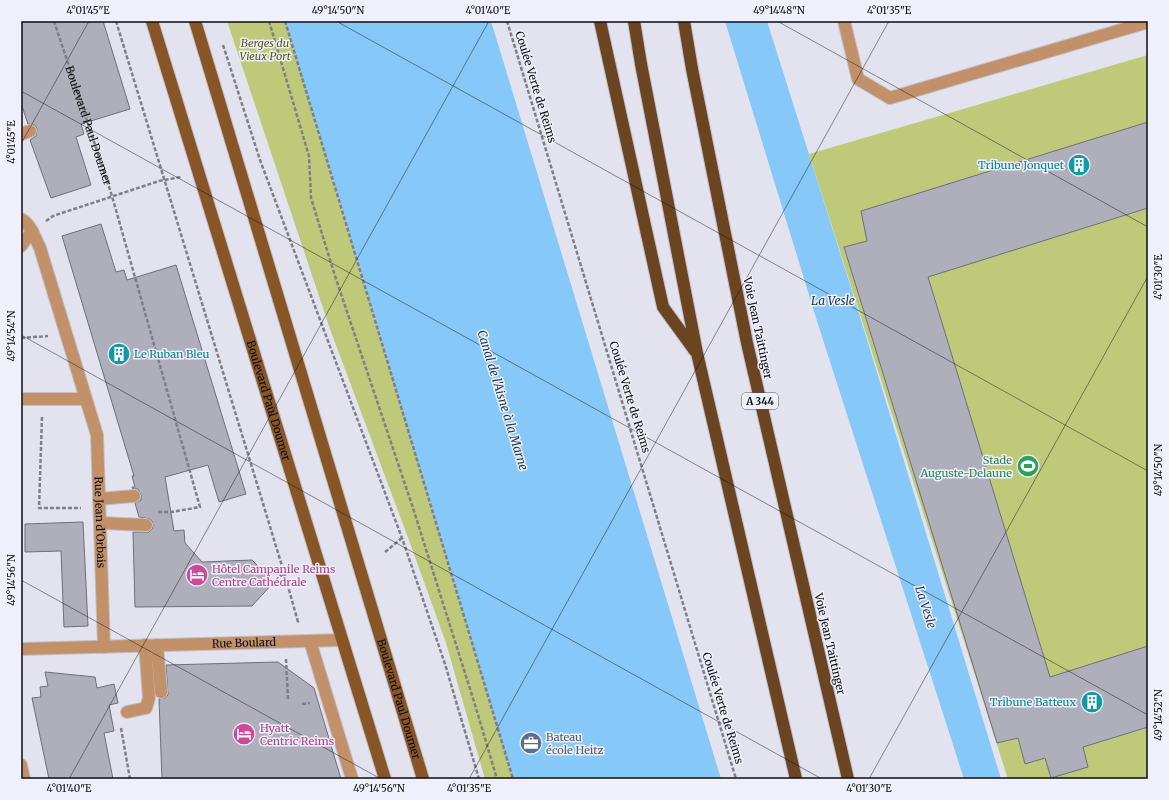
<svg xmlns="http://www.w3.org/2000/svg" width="1169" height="800" font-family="Merriweather,serif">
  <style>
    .green { fill: #beca79 }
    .water { fill: #86c8f8 }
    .building { fill: #aeafba; stroke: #6e6f79 }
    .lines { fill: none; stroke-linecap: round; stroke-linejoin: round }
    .minor-casing { stroke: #c0c1ca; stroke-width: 14 }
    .major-casing { stroke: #c0c1ca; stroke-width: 14 }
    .highway-casing { stroke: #c0c1ca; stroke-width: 14 }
    .path { stroke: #7f7f86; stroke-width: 2.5; stroke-dasharray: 4 2; stroke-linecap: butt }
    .minor { stroke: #c39169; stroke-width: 12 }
    .major { stroke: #885527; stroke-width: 12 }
    .highway { stroke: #6b4422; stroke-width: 12 }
    .ticks { fill: none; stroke: #0d0d10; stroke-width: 1; stroke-opacity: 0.45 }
    .labels { text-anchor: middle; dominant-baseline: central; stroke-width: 3; stroke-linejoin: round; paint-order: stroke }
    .shield { fill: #eff0fb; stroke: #515156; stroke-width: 1 }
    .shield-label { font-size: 10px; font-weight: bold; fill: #0d0d10 }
    .park-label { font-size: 11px; font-style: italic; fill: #515914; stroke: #eff0fb }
    .street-label { font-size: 11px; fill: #0d0d10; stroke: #eff0fb }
    .culture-label { font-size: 11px; fill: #0d838f; stroke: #eff0fb; text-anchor: end }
    .leisure-label { font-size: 11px; fill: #27864d; stroke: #eff0fb; text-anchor: end }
    .hotel-label { font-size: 11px; fill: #b23c85; stroke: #eff0fb; text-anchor: start }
    .service-label { font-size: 11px; fill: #4e5e75; stroke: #eff0fb; text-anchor: start }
    .water-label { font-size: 12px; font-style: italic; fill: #143951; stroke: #eff0fb }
    .neatline { fill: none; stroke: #0d0d10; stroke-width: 1.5 }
    .ticks-label { font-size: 10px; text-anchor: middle; fill: #0d0d10 }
  </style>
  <rect width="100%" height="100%" fill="#e2e3ee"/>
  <!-- green -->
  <path class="green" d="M 227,21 L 285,21 L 513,779 L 485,779 L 446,643 L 410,543 L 330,329 Z
    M 1148,55 L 1148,779 L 1008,779 L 809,154 Z"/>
  <!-- water -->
  <path class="water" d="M 285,21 L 491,21 L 721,779 L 513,779 Z
    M 725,21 L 767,21 L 858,310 L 1001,779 L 964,779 L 817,321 Z"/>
  <!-- building -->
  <path class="building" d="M 21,21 L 103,21 L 130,109 L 81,124 L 84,134 L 76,137 L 91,185 L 51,198 L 30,140 L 36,136 L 37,129 L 35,125 L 28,124 L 21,103 Z
    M 1148,122 L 1148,208 L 928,277 L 1050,677 L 1148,646 L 1148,727 L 1083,747 L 1088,767 L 1051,778 L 1045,758 L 1025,764 L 1018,738 L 997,743 L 844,247 L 867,241 L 861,211 Z
    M 101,224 L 116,272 L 124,270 L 127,280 L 176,265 L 246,494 L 219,502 L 208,465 L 165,477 L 174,531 L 184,530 L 185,543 L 202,562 L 252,560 L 274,582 L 252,606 L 135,607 L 133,532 L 149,532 L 152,529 L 153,525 L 152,521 L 150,519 L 139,517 L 135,503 L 141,500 L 141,495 L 138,489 L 133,489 L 132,487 L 135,487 L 132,476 L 134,476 L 62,236 Z
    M 83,522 L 88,626 L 64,627 L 61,551 L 25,552 L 25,524 Z
    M 278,662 L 314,688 L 341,779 L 162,779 L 159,699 L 165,698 L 168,695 L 166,665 Z
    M 45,672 L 95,677 L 97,688 L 114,684 L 118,703 L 109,705 L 114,731 L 104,733 L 113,779 L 49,779 L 32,698 L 41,697 L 40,687 L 48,686 Z"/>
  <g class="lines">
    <!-- minor casing -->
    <g class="minor-casing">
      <g id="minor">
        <path d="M 844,21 L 858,79 L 890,98 L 1148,22"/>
        <path d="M 21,134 L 30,131"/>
        <path id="s2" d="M 21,219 C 31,224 35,238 40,248 L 97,435 L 104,647"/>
        <path d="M 21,246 L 32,231"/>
        <path d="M 21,399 L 86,399"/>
        <path d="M 99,499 L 134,496"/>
        <path d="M 100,523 L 146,525"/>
        <path d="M 310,641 L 352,779"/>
        <path d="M 157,645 L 161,692"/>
        <path id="s3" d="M 21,649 L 342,640"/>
        <path d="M 127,712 L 146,708 L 149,698 L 145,645"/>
        <path d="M 21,765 L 24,779"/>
      </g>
    </g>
    <!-- major casing -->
    <g class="major-casing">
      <g id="major">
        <path id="s4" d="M 152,21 L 385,779"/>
        <path id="s5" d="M 195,21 L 423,779"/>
      </g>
    </g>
    <!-- highway casing -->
    <g class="highway-casing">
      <path id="highway" d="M 600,21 L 663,307 L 695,351
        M 634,21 L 641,64 L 697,353 L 796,779
        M 684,21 L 692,69 L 747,343 L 848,779"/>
    </g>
    <!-- path -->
    <g class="path">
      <path id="s1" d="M 54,21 L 112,196 L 200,507 L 171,512 L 158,512"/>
      <path d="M 116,21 L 286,579 L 298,622 L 297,623"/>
      <path d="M 269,21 L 309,156 L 311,198 L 335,276 L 413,508 L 476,708 L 497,779"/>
      <path d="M 285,21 L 513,779"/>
      <path d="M 507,21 L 736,779"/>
      <path d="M 223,45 L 260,160 L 402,538 L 445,664 L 479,779"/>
      <path d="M 46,221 L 53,216 L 159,181 L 181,177"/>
      <path d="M 21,338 L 48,336"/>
      <path d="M 42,417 L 39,508 L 81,508"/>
      <path d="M 385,552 L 402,538"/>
      <path d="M 274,572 L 286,578"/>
      <path d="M 286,659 L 288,699"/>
      <path d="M 302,704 L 310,703"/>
      <path d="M 121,728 L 130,779"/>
    </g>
    <!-- minor -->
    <use href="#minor" class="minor"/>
    <!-- major -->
    <use href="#major" class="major"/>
    <!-- highway -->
    <use href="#highway" class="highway"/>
  </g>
  <!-- ticks -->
  <path class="ticks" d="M 336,21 L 1148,471M 777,21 L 1148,227M 21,91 L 1148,715M 21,144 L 89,21M 21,335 L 822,779M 21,580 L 381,779M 69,779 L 489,21M 469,779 L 889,21M 869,779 L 1148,276"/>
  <!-- icons -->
  <defs>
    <g id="building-disc" transform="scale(1.15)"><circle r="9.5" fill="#0f9aa8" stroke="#eff0fb"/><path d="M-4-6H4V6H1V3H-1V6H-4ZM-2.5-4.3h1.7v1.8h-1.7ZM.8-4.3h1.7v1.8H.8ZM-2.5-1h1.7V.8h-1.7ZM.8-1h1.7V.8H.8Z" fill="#fff"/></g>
    <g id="stadium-disc" transform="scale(1.15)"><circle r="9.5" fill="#2e9e5b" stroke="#eff0fb"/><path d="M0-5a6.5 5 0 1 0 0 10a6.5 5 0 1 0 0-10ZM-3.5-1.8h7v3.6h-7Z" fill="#fff"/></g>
    <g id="hotel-disc" transform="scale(1.15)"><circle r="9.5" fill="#d1479c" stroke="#eff0fb"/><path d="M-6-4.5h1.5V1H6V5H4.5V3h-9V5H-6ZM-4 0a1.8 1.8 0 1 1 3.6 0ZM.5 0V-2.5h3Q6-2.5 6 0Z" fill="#fff"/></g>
    <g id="office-disc" transform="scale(1.15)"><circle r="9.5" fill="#5c6f8a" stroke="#eff0fb"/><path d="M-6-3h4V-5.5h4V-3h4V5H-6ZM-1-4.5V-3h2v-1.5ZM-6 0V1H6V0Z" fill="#fff"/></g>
  </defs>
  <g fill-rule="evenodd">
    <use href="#building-disc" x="1079" y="165"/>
    <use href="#building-disc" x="119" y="354"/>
    <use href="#stadium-disc" x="1028" y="466"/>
    <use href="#hotel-disc" x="197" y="575"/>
    <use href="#building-disc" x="1092" y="702"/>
    <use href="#hotel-disc" x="244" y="734"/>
    <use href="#office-disc" x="531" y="743"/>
  </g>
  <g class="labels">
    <!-- shield labels -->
    <rect class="shield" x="742" y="393" width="36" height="16" rx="3"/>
    <g class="shield-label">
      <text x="760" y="401">A 344</text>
    </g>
    <!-- park labels -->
    <g class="park-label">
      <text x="265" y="43">Berges du<tspan x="265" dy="13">Vieux Port</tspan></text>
    </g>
    <!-- street labels -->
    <g class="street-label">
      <text transform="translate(536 87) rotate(73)">Coulée Verte de Reims</text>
      <text stroke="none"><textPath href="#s1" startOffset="110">Boulevard Paul Doumer</textPath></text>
      <text transform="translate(758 328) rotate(78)">Voie Jean Taittinger</text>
      <text transform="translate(630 397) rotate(73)">Coulée Verte de Reims</text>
      <text stroke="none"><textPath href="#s4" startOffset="397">Boulevard Paul Doumer</textPath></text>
      <text stroke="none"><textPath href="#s2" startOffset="318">Rue Jean d'Orbais</textPath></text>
      <text stroke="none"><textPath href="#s3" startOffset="223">Rue Boulard</textPath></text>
      <text transform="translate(830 644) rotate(77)">Voie Jean Taittinger</text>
      <text stroke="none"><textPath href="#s5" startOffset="708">Boulevard Paul Doumer</textPath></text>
      <text transform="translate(723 708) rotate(73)">Coulée Verte de Reims</text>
    </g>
    <!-- culture labels -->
    <g class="culture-label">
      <text x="1064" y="165">Tribune Jonquet</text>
      <text x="134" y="354" text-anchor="start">Le Ruban Bleu</text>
      <text x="1076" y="702">Tribune Batteux</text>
    </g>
    <!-- leisure labels -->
    <g class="leisure-label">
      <text x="1012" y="460">Stade<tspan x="1012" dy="13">Auguste-Delaune</tspan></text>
    </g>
    <!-- hotel labels -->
    <g class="hotel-label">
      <text x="212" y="569">Hôtel Campanile Reims<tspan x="212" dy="13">Centre Cathédrale</tspan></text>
      <text x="260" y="728">Hyatt<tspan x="260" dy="13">Centric Reims</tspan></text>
    </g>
    <!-- service labels -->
    <g class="service-label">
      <text x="546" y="737">Bateau<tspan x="546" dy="13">école Heitz</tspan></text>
    </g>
    <!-- water labels -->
    <g class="water-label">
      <text x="833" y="300">La Vesle</text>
      <text transform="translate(503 400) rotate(73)">Canal de l'Aisne à la Marne</text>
      <text transform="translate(926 607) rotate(72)">La Vesle</text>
    </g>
  </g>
  <!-- border -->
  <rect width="1169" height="800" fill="none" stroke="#eff0fb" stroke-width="44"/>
  <rect x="22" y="22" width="1125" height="756" class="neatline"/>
  <g class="ticks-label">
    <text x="88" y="14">4°01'45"E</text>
    <text x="338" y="14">49°14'50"N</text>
    <text x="488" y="14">4°01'40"E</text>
    <text x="779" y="14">49°14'48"N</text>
    <text x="889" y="14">4°01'35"E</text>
    <text transform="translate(11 142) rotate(-90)" y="4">4°01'45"E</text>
    <text transform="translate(1158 277) rotate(-90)" y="4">4°01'30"E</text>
    <text transform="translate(11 336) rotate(-90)" y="4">49°14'54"N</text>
    <text transform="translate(1158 470) rotate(-90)" y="4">49°14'50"N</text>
    <text transform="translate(11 580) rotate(-90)" y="4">49°14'56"N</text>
    <text transform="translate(1158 715) rotate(-90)" y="4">49°14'52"N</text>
    <text x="69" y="792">4°01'40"E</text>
    <text x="379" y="792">49°14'56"N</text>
    <text x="469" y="792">4°01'35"E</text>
    <text x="869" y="792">4°01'30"E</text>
  </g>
</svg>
